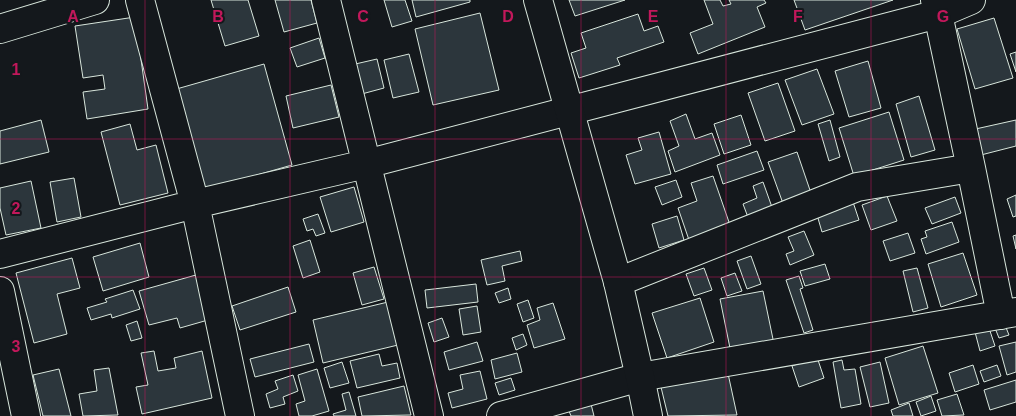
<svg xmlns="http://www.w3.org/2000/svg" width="1016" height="416" font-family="Arial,sans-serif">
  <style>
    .building { fill: #2c363c; stroke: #d8e6dc }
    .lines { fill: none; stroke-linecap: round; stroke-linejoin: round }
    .street-casing { stroke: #d8e6dc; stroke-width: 30 }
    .secondary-casing { stroke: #d8e6dc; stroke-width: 30 }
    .street { stroke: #14181c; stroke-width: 28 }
    .secondary { stroke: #14181c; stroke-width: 28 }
    .grid { fill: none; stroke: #c2185b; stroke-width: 1; stroke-opacity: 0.55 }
    .grid-label { font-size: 16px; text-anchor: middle; font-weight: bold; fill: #c2185b; stroke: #14181c; stroke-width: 4; stroke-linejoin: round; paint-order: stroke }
  </style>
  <rect width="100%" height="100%" fill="#14181c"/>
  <!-- building -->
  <path class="building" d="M 211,0 L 248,0 L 259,36 L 225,46 Z
    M 275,0 L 311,0 L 317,23 L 284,32 Z
    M 384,0 L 405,0 L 412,21 L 392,27 Z
    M 412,0 L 470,0 L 470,2 L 416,17 Z
    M 569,0 L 625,0 L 575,16 Z
    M 704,0 L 720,0 L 723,6 L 731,4 L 729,0 L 764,0 L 766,3 L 757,7 L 765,27 L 698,54 L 690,33 L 713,24 Z
    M 794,0 L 893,0 L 805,30 Z
    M 480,13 L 499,90 L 433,105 L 415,29 Z
    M 638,14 L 644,31 L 658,26 L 664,42 L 617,58 L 620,65 L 579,78 L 571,53 L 586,48 L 581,33 Z
    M 135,17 L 148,109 L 87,119 L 83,92 L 105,89 L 103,75 L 83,78 L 75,26 Z
    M 994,18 L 1013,78 L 975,89 L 957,29 Z
    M 319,38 L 325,58 L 297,67 L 290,48 Z
    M 1016,52 L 1016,72 L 1010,54 Z
    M 409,54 L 419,92 L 393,98 L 384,60 Z
    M 377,59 L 384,88 L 358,95 L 351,65 Z
    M 868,61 L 881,108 L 849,117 L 835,71 Z
    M 264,64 L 292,165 L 201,191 L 173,90 Z
    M 817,69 L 834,114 L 802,125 L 785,80 Z
    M 778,83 L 795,131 L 765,141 L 748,93 Z
    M 331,85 L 339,117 L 293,128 L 286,96 Z
    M 919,96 L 935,150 L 911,157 L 896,104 Z
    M 889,112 L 904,160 L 854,176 L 839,128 Z
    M 686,114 L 695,139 L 712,133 L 720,155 L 675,172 L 668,151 L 679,146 L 670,121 Z
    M 741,115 L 751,145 L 724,154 L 714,124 Z
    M 41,120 L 49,152 L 0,164 L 0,131 Z
    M 830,120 L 840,157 L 829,161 L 818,124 Z
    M 1016,120 L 1016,146 L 977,156 L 971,130 Z
    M 130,124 L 137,150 L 156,145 L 168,193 L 120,205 L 101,132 Z
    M 659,132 L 671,174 L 635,184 L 626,155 L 642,150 L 638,138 Z
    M 757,151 L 764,170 L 723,184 L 717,165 Z
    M 797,152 L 813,199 L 785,209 L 768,162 Z
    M 713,176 L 730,225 L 689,240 L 678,208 L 697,201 L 691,183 Z
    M 74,178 L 81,217 L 57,222 L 50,182 Z
    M 676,180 L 682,197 L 662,205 L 655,187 Z
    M 31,181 L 41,228 L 6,235 L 0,208 L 0,188 Z
    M 763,182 L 773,210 L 749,220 L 743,204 L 757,198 L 753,186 Z
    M 354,187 L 364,222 L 331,232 L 320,197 Z
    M 1016,195 L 1016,216 L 1013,217 L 1007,199 Z
    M 851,196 L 859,220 L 822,232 L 815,208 Z
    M 887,196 L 897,221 L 871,230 L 862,205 Z
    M 955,197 L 961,213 L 932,224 L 925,208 Z
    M 318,214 L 325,233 L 316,236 L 313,229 L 307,231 L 303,219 Z
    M 677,216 L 684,240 L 659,248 L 652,224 Z
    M 952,222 L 959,242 L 926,254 L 921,239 L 927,237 L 925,231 Z
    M 804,231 L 814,255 L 790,265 L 786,254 L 794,251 L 788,237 Z
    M 908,233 L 915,253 L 890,261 L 883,241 Z
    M 1016,235 L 1016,249 L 1013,236 Z
    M 310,240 L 320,272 L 303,278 L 293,246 Z
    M 140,243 L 149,277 L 103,291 L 93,257 Z
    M 520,251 L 522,261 L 502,266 L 505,281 L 487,285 L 481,260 Z
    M 963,253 L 977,295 L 941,307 L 928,264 Z
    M 751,256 L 761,284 L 747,289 L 737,261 Z
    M 72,258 L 80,288 L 57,294 L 67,334 L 34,343 L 16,273 Z
    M 825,264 L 830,279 L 805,286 L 800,271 Z
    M 374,267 L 384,299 L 362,305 L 353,273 Z
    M 704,268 L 712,290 L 694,296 L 686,274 Z
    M 917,268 L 928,308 L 913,312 L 903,271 Z
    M 735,273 L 742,291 L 727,296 L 721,278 Z
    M 196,275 L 208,320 L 180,328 L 177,318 L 149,325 L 139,291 Z
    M 799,276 L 803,288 L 800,289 L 813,330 L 804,333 L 786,280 Z
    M 476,284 L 478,302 L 427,308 L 425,290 Z
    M 288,287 L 296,312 L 240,330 L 232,306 Z
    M 508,288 L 511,299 L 499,303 L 495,293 Z
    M 133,290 L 140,309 L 112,318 L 111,314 L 91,320 L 87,308 L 107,302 L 105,299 Z
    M 763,291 L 774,344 L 731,353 L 720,299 Z
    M 700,298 L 714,342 L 667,358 L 652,313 Z
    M 528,300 L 534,318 L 523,322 L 517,304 Z
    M 388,302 L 398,345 L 323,363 L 313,320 Z
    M 553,303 L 565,339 L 534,348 L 527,325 L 540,320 L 537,308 Z
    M 477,306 L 481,332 L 463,335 L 459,309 Z
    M 442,318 L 449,337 L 434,342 L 428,323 Z
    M 137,321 L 142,338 L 131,341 L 126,325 Z
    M 1005,325 L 1009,335 L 999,338 L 995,328 Z
    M 989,328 L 995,346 L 980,351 L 975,332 Z
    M 523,334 L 527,345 L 516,350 L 512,338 Z
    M 477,342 L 483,361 L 449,370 L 444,352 Z
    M 1016,342 L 1016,372 L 1007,375 L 999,346 Z
    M 309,344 L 314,362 L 255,377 L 250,359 Z
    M 923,346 L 938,393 L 899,405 L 885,358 Z
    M 154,351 L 158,371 L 176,368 L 174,358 L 202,351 L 212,398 L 142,414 L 136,387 L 148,385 L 141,353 Z
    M 517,353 L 522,372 L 495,379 L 491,360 Z
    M 379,354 L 382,366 L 397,363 L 400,378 L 357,388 L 350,361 Z
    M 817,357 L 824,378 L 799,387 L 792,366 Z
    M 842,360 L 844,370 L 855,369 L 861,404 L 841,408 L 833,362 Z
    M 342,362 L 349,383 L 330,388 L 324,368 Z
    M 880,362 L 889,403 L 870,407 L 860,367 Z
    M 973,365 L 979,384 L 955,392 L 949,373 Z
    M 997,365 L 1001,376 L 984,382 L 980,371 Z
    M 109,368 L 118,415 L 83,416 L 79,394 L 97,391 L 94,370 Z
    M 59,369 L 71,416 L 43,416 L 33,375 Z
    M 317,369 L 329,411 L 312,416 L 299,416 L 296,404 L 305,401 L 298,375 Z
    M 727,369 L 737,415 L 668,416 L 660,383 Z
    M 480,371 L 487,399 L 452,408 L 448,393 L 463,389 L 460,375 Z
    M 293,375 L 298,391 L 283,397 L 285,404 L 270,408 L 266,394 L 278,389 L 275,381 Z
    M 511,378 L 515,390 L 499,395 L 495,383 Z
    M 1016,380 L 1016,402 L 990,410 L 984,390 Z
    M 404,386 L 411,415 L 362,416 L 358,397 Z
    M 349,392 L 356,416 L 334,416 L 333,414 L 346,410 L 342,394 Z
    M 957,394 L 964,415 L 942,416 L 937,400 Z
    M 931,396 L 936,411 L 921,416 L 916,402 Z
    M 909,403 L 913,416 L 893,416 L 891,410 Z
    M 591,404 L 594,416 L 571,416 L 569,411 Z"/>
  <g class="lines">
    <!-- street casing -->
    <g class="street-casing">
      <path id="street" d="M 140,0 L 195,204 L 240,416
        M 326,0 L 429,416
        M 935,0 L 971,168 L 1001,315
        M 0,254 L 195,204 L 366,164 L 938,14 L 971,0
        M 618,282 L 857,187 L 971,168
        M 0,291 L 26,416
        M 501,416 L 640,377 L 1016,312"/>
    </g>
    <!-- secondary casing -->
    <g class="secondary-casing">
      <path id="secondary" d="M 538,0 L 618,282 L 640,377 L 648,416
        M 0,29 L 95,0"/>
    </g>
    <!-- street -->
    <use href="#street" class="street"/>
    <!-- secondary -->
    <use href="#secondary" class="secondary"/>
  </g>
  <!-- grid -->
  <path class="grid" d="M 145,0 L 145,416M 290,0 L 290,416M 435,0 L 435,416M 581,0 L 581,416M 726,0 L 726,416M 871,0 L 871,416M 0,139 L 1016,139M 0,277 L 1016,277"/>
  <g class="grid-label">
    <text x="73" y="22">A</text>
    <text x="218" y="22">B</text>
    <text x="363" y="22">C</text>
    <text x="508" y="22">D</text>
    <text x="653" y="22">E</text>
    <text x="798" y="22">F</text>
    <text x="943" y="22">G</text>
    <text x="16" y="75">1</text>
    <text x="16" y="214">2</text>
    <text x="16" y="352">3</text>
  </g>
</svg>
